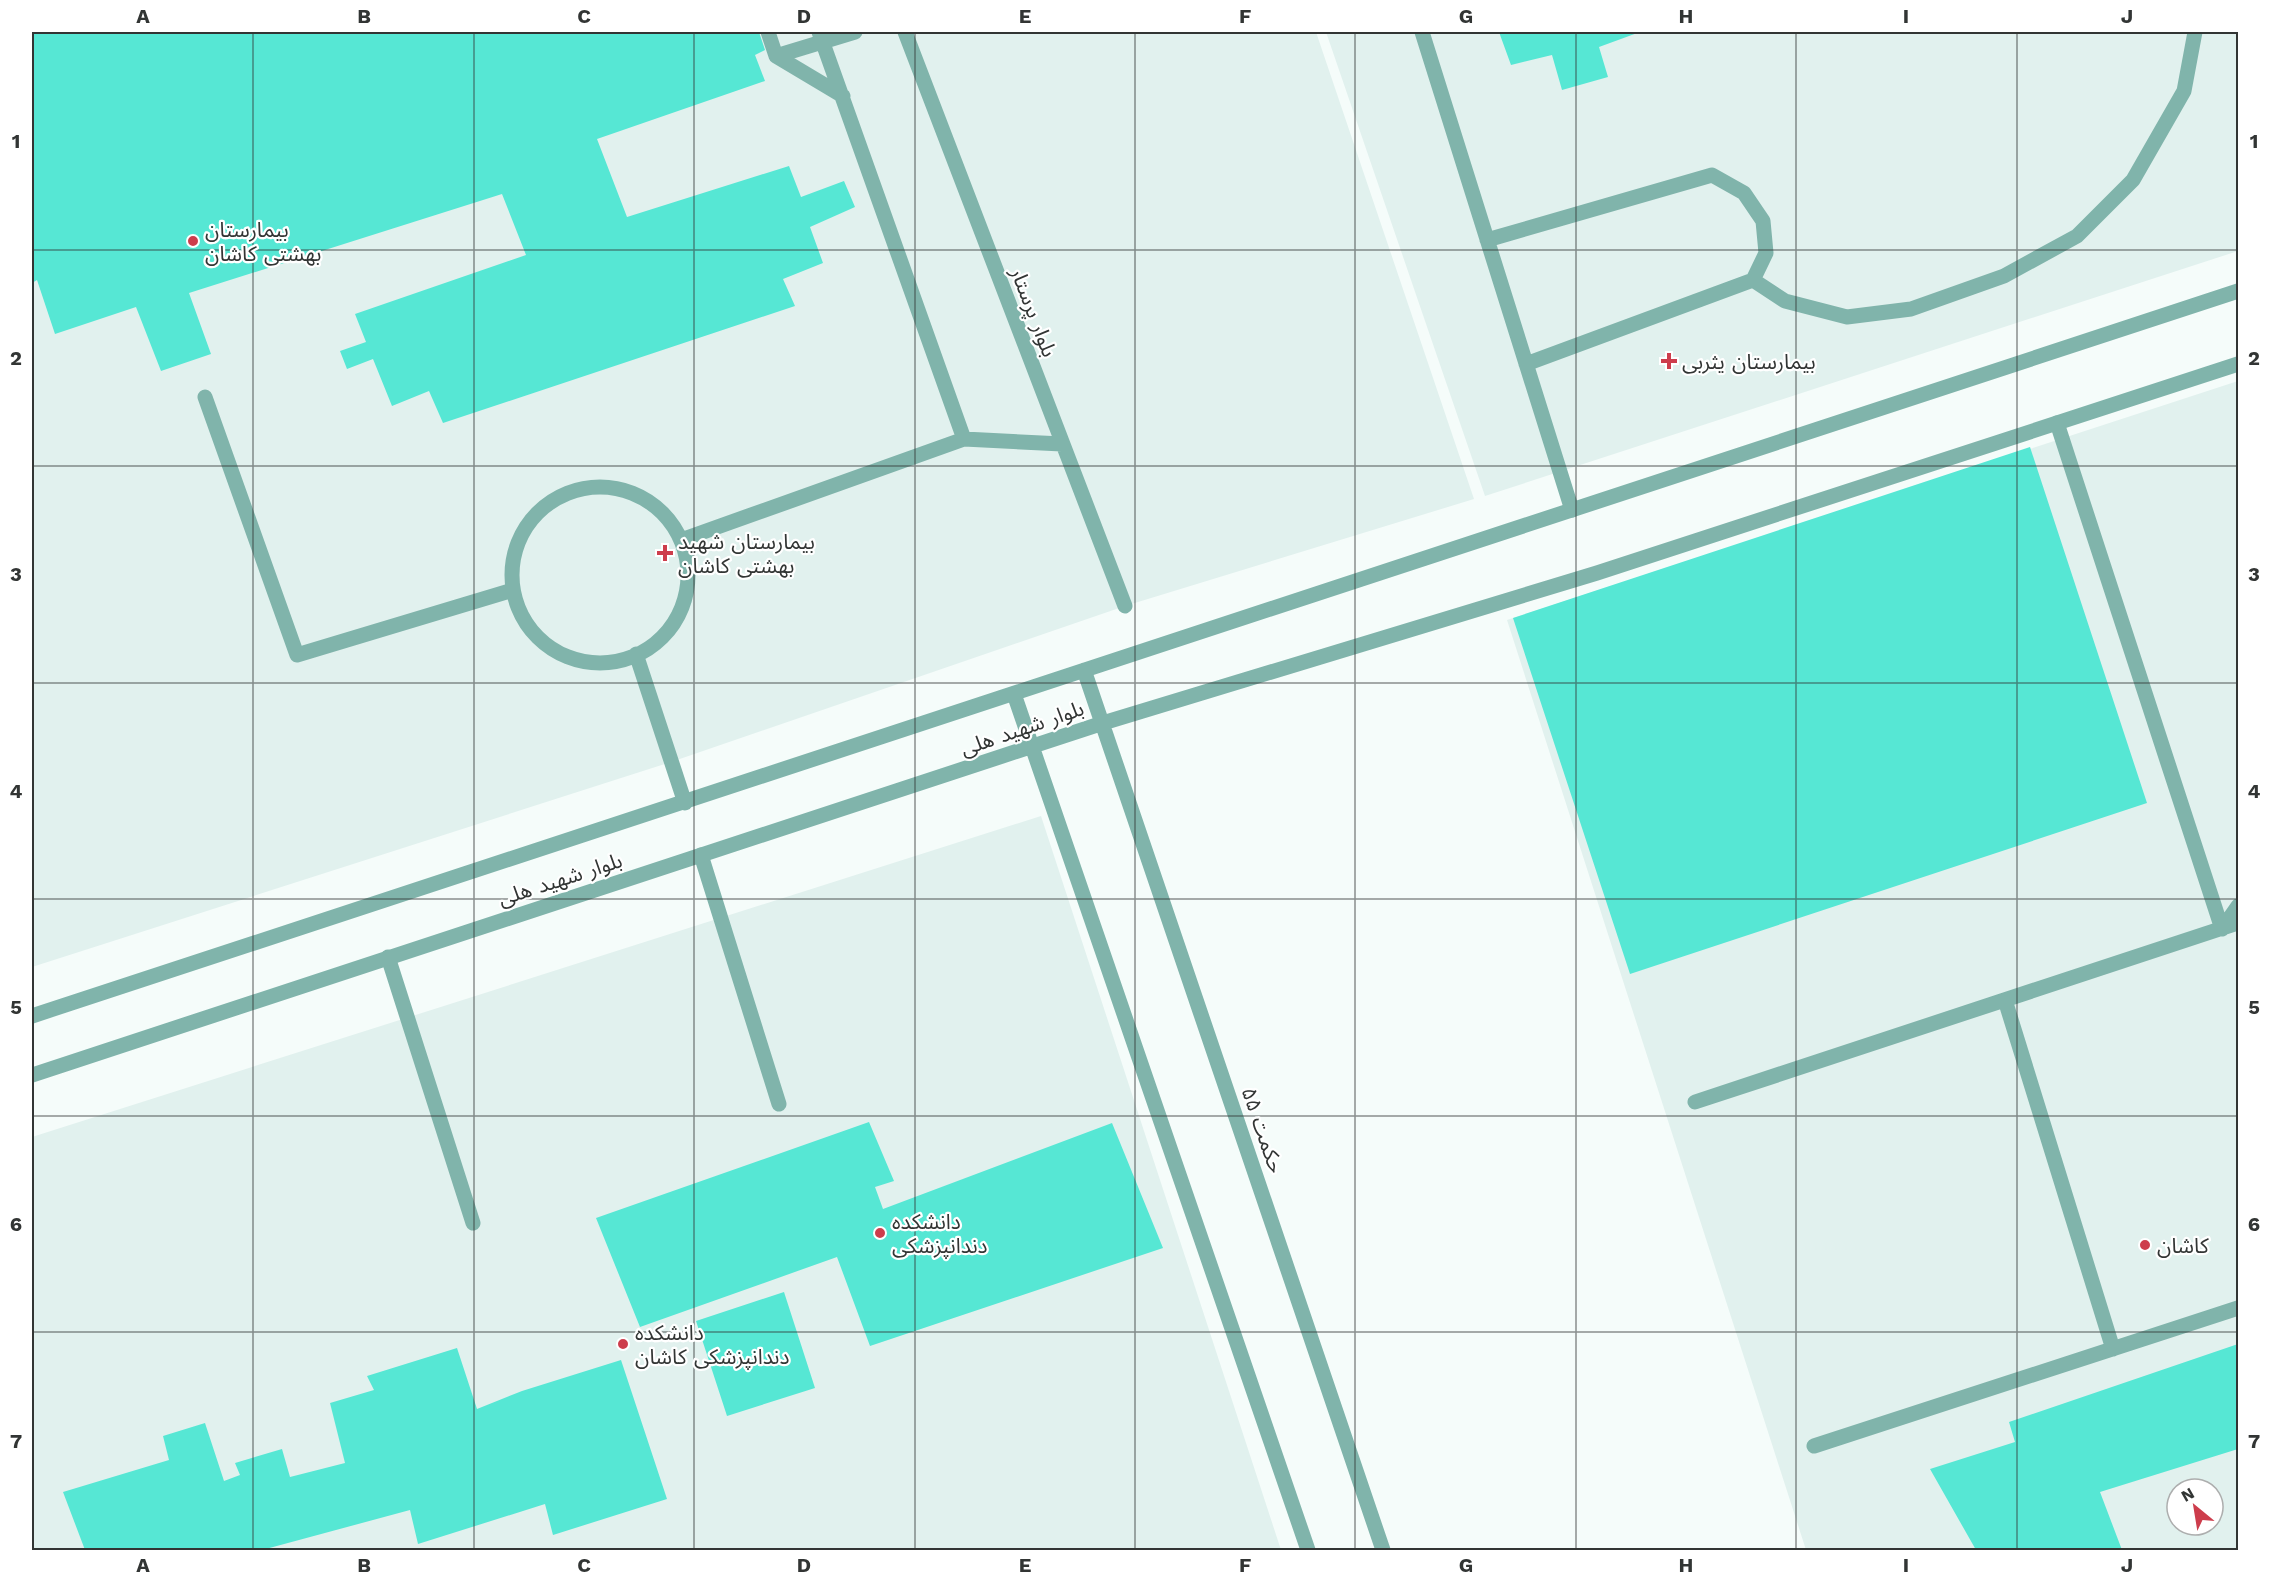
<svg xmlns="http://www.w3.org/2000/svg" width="2270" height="1582" font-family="'Work Sans','Noto Sans Arabic',sans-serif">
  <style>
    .built { fill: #e1f1ee; fill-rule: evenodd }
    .building { fill: #56e7d4 }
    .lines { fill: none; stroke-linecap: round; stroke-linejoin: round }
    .service { stroke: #80b4ab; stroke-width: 15 }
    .minor { stroke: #80b4ab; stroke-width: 15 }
    .tertiary { stroke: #80b4ab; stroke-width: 15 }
    .grid { fill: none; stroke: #323534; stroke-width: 1.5; stroke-opacity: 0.55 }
    .poi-dot { fill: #cd3d4c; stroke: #fff; stroke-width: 2 }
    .labels { text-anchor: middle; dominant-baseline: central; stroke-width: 4.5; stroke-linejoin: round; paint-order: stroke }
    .poi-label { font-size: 21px; fill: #323534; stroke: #fff; text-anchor: start }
    .street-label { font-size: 21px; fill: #323534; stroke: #fff }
    .neatline { fill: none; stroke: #323534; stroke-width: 2 }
    .grid-label { font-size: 20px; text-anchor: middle; font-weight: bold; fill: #323534 }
  </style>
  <rect width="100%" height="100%" fill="#f5fcfa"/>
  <!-- built -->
  <path class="built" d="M 32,32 L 1316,32 L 1474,499 L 1125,606 L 671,762 L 32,967 Z
    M 1326,32 L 2238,32 L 2238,251 L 1485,496 Z
    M 2238,381 L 2238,1550 L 1806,1550 L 1507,620 ZM 2177,1489 L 2213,1489 L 2213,1525 L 2177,1525 Z
    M 1041,816 L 1281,1550 L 32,1550 L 32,1137 Z"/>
  <!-- building -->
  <path class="building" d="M 32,32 L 759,32 L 765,50 L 755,55 L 765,81 L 597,139 L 627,217 L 789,166 L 801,197 L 844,181 L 855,207 L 810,227 L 823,263 L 783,279 L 795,306 L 443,423 L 429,391 L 392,406 L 373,359 L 347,369 L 340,351 L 366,342 L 355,314 L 526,255 L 502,194 L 189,293 L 211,354 L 161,371 L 136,307 L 55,334 L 37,280 L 32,283 Z
    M 1499,32 L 1640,32 L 1599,47 L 1608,77 L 1562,90 L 1552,55 L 1511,65 Z
    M 2030,447 L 2147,803 L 1630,974 L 1513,618 Z
    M 869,1122 L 894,1181 L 875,1187 L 883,1209 L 1112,1123 L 1163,1248 L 870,1346 L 837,1257 L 640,1327 L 596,1218 Z
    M 784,1292 L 815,1388 L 727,1416 L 696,1321 Z
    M 2238,1344 L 2238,1449 L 2100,1492 L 2122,1550 L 1976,1550 L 1930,1469 L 2015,1442 L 2009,1422 Z
    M 457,1348 L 477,1409 L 522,1391 L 621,1360 L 667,1499 L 553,1535 L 545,1504 L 418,1544 L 410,1510 L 262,1550 L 128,1550 L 127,1548 L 85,1550 L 63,1492 L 169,1460 L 163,1436 L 205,1423 L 224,1481 L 240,1475 L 235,1463 L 282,1449 L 290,1477 L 345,1463 L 330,1403 L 374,1390 L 367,1376 Z"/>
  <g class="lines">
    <!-- service -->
    <path class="service" d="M 768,32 L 776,56 L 843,96
      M 819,32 L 964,439
      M 905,32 L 1125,606
      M 1422,32 L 1572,510
      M 776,56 L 855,32
      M 1487,240 L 1712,175 L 1744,193 L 1763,221 L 1766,253 L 1753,280 L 1526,364
      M 1753,280 L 1785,301 L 1847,317 L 1911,309 L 2004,276 L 2077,236 L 2133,180 L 2184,91 L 2195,32
      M 205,397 L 297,655 L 513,590
      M512 575a88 88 0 1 1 176 0a88 88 0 1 1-176 0Z
      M 681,540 L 964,439 L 1062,444
      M 636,654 L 685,803
      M 701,855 L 779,1104
      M 388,957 L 473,1223"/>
    <!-- minor -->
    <path class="minor" d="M 2057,423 L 2222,929
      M 2222,929 L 2238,906
      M 2005,1000 L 2113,1349
      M 1695,1102 L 2238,923
      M 1814,1446 L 2238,1308"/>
    <!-- tertiary -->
    <path class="tertiary" d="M 1084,670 L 1383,1550
      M 1014,694 L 1308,1550
      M 32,1016 L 2238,291
      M 32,1075 L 1103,723 L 1597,573 L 2238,364"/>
  </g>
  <!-- grid -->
  <path class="grid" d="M 253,32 L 253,1550M 474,32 L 474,1550M 694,32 L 694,1550M 915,32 L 915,1550M 1135,32 L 1135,1550M 1355,32 L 1355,1550M 1576,32 L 1576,1550M 1796,32 L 1796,1550M 2017,32 L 2017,1550M 32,250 L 2238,250M 32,466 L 2238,466M 32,683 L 2238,683M 32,899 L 2238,899M 32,1116 L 2238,1116M 32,1332 L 2238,1332"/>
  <!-- markers -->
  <g class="poi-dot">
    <circle cx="193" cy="241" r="6"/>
    <path d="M1666 352h6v6h6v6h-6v6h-6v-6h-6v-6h6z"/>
    <path d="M662 544h6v6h6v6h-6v6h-6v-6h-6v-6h6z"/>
    <circle cx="880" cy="1233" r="6"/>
    <circle cx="2145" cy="1245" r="6"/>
    <circle cx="623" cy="1344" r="6"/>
  </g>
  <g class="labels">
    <!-- poi labels -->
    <g class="poi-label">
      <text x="205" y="229">بیمارستان<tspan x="205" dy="24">بهشتی کاشان</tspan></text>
      <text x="1682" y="361">بیمارستان یثربی</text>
      <text x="678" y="541">بیمارستان شهید<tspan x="678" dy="24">بهشتی کاشان</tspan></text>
      <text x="892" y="1221">دانشکده<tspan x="892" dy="24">دندانپزشکی</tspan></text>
      <text x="2157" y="1245">كاشان</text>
      <text x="635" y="1332">دانشکده<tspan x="635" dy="24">دندانپزشکی کاشان</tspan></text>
    </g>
    <!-- street labels -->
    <g class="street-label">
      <text transform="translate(1034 312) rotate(69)">بلوار پرستار</text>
      <text transform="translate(1022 728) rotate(-19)">بلوار شهید هلی</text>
      <text transform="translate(560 879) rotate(-18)">بلوار شهید هلی</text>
      <text transform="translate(1263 1130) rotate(71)">حکمت ۵۵</text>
    </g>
  </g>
  <!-- border -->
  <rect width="2270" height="1582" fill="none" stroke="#ffffff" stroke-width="66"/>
  <!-- north arrow -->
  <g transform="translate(2195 1507) rotate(330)"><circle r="28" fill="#ffffff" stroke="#adaeae" stroke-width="1.5"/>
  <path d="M0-4.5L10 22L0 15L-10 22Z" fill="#cd3d4c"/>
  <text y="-9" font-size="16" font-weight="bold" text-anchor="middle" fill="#323534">N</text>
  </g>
  <rect x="33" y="33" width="2204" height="1516" class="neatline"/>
  <g class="grid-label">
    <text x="143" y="23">A</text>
    <text x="364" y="23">B</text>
    <text x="584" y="23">C</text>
    <text x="804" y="23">D</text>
    <text x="1025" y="23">E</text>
    <text x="1245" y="23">F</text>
    <text x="1466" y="23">G</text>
    <text x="1686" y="23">H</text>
    <text x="1906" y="23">I</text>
    <text x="2127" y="23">J</text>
    <text x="16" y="148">1</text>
    <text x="2254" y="148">1</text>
    <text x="16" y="365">2</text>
    <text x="2254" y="365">2</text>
    <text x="16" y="581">3</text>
    <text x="2254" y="581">3</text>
    <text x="16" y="798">4</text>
    <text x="2254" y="798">4</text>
    <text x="16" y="1014">5</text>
    <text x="2254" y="1014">5</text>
    <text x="16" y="1231">6</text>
    <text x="2254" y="1231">6</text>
    <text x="16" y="1448">7</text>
    <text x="2254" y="1448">7</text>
    <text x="143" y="1572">A</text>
    <text x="364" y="1572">B</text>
    <text x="584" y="1572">C</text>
    <text x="804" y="1572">D</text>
    <text x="1025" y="1572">E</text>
    <text x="1245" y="1572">F</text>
    <text x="1466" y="1572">G</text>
    <text x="1686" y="1572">H</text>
    <text x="1906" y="1572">I</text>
    <text x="2127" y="1572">J</text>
  </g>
</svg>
